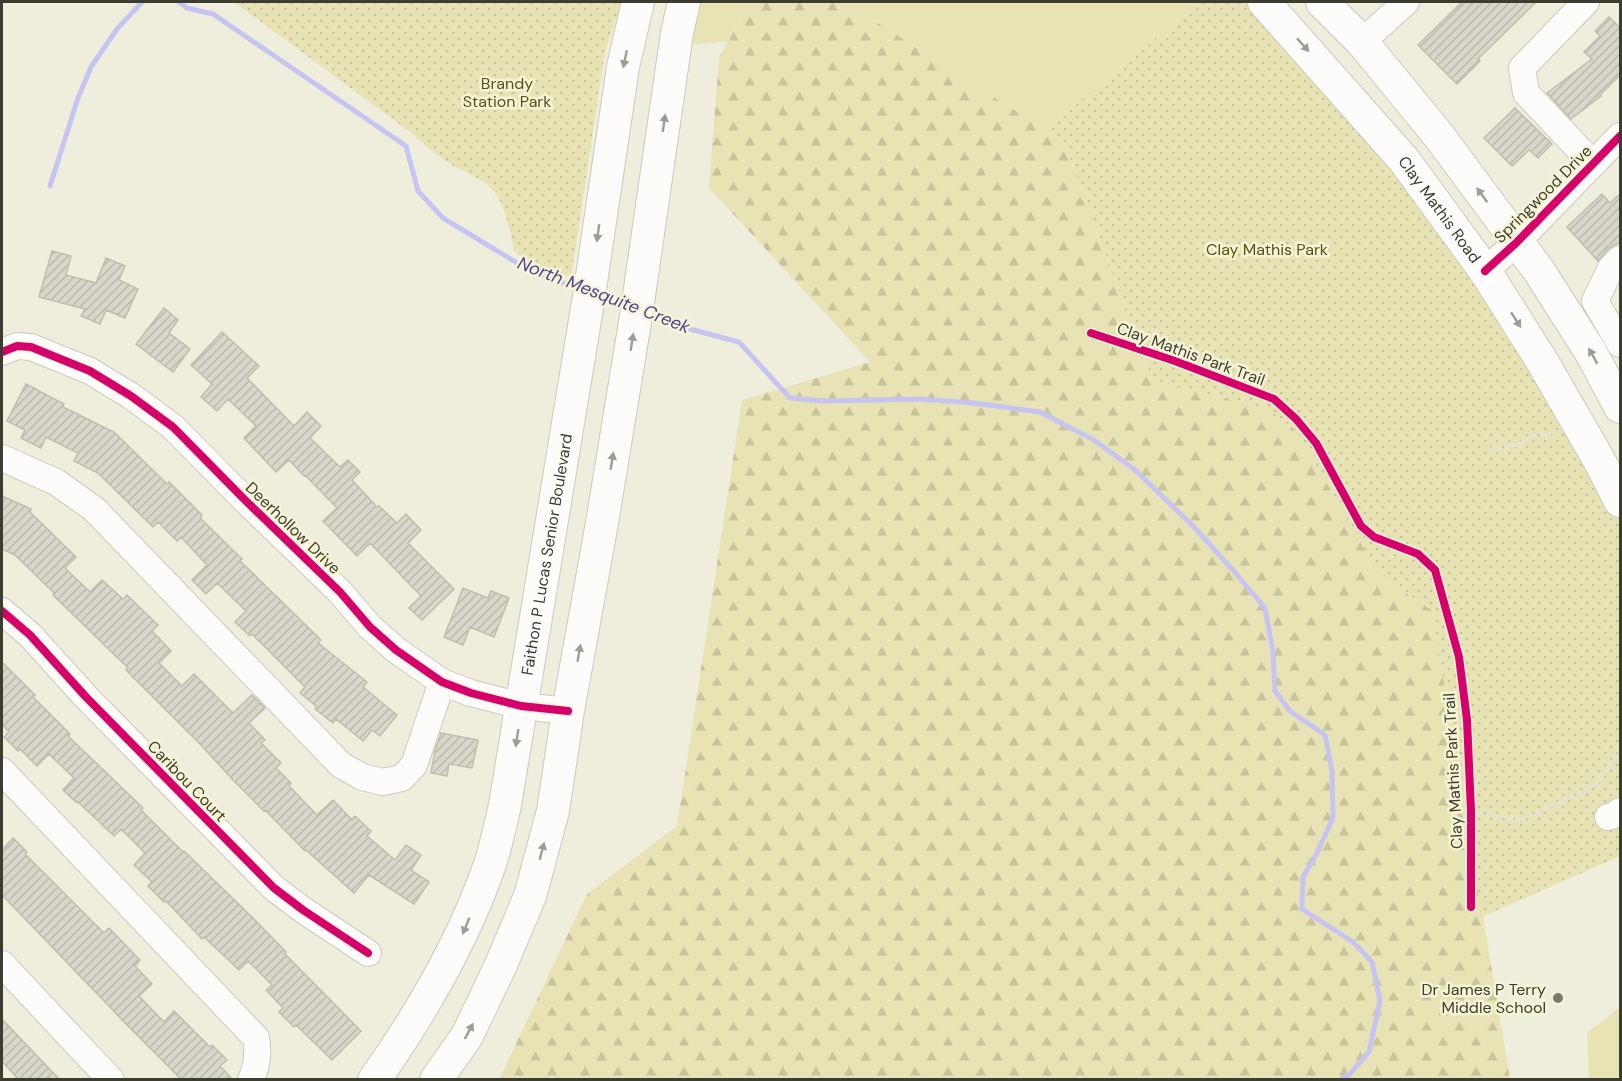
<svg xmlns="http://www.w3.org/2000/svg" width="1622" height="1081" font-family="'DM Sans',sans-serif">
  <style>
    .green { fill: #e8e3b5 }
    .forest { fill: url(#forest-firs) }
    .park { fill: url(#park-dots) }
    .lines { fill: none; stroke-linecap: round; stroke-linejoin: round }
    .stream { stroke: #c6c5f2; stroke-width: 5 }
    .building { fill: url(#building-hatch); stroke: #bebdb0; stroke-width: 1.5 }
    .minor-casing { stroke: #cbcabc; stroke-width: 28 }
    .major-casing { stroke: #cbcabc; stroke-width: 34 }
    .path { stroke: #e3e3de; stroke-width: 3; stroke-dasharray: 4.5 3; stroke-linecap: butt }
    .minor { stroke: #fdfcfa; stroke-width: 26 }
    .major { stroke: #fdfcfa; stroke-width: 32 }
    .cycleway-casing { stroke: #f7f4d5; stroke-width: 11 }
    .cycleway { stroke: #d6006c; stroke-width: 8 }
    .oneway { fill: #9d9c95 }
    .poi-dot { fill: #7b7a6d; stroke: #f7f4d5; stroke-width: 2 }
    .labels { text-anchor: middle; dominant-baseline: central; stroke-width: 5; stroke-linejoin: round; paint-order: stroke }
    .park-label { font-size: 16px; fill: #585116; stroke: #f7f4d5 }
    .street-label { font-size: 16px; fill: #3d3c30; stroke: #f7f4d5 }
    .poi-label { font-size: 16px; fill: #3d3c30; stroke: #f7f4d5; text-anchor: end }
    .water-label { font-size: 18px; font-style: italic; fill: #4d4497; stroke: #f7f4d5 }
  </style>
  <defs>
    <pattern id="forest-firs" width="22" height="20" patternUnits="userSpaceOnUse" patternTransform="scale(1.5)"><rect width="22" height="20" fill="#e8e3b5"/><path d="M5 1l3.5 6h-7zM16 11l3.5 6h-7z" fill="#c8c49c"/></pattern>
    <pattern id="park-dots" width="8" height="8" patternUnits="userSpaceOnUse" patternTransform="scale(1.5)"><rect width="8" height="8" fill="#e8e3b5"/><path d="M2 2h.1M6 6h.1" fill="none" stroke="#c8c49c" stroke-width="1.8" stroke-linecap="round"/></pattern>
    <pattern id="building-hatch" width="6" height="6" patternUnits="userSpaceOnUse" patternTransform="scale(1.5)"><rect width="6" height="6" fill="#d8d7ca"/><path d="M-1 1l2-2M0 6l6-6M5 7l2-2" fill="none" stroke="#bab9ae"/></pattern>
  </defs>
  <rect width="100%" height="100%" fill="#efeedd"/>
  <!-- green -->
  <path class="green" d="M 697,2 L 750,2 L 728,41 L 688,45 Z
    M 845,2 L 1200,2 L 1045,130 Z
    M 1620,1007 L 1620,1079 L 1589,1079 L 1587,1033 Z"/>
  <!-- forest -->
  <path class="forest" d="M 750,2 L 845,2 L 1064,142 L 1153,381 L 1269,409 L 1297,431 L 1380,576 L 1432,610 L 1510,1079 L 499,1080 L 587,894 L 677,826 L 742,400 L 870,362 L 709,188 L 719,58 Z"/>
  <!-- park -->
  <path class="park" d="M 234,2 L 622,2 L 605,51 L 571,278 C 550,271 531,264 514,251 C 511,234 507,216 500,201 C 489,178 468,176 449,163 C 435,154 422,143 409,131 Z
    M 1200,2 L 1249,2 L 1470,262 L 1620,515 L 1620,856 L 1482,917 L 1432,610 L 1380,576 L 1297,431 L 1268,409 L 1153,381 L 1064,142 L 1045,130 Z"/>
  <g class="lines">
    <!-- stream -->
    <path class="stream" d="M 179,2 L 187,8 L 213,14 L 406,146 L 418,191 L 443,218 L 527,269 L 579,289
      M 50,186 L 78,98 L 91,67 L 117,29 L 142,2
      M 599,297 L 627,307
      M 647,315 L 667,323 L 739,342 L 790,398 L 824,401 L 920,399 L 974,403 L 1040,412 L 1094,440 L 1135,470 L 1193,526 L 1232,569 L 1265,608 L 1273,652 L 1275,691 L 1290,711 L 1325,735 L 1332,771 L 1333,818 L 1316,855 L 1303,877 L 1302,909 L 1353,942 L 1372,962 L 1380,1001 L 1369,1052 L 1349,1075 L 1340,1080"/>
  </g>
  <!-- building -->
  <path class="building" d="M 1462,2 L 1536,2 L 1478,59 L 1480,61 L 1457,84 L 1418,45 Z
    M 1609,17 L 1620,28 L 1620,75 L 1600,95 L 1601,96 L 1571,119 L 1547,93 L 1592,59 L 1584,52 L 1600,36 L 1595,31 Z
    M 1515,108 L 1552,144 L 1538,158 L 1529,150 L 1512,166 L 1484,138 Z
    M 1602,194 L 1610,203 L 1620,194 L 1620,242 L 1609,248 L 1598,261 L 1567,227 Z
    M 52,251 L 71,256 L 66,275 L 96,283 L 106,258 L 125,266 L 119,280 L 138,289 L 125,318 L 106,310 L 100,324 L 81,316 L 85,309 L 39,297 Z
    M 164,308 L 178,320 L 169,333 L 190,349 L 173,372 L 136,344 Z
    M 222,332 L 259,366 L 247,378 L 294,426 L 307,412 L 321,426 L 310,438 L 340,467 L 348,460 L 360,472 L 352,480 L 377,507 L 379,506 L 397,523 L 406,514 L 421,530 L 408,543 L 454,589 L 422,620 L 409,608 L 421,596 L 370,543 L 357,556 L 323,521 L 337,508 L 305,475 L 304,476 L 289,460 L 276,472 L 244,438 L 256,426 L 228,399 L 217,411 L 201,397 L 212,384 L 191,365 Z
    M 26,384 L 64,404 L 63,407 L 114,432 L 167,484 L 169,482 L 202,515 L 200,518 L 242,559 L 240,561 L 321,640 L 318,643 L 367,682 L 363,687 L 397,715 L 380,736 L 372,730 L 363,741 L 336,719 L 333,723 L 315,709 L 317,707 L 300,693 L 305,687 L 252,634 L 250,636 L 235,622 L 246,611 L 217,583 L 206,594 L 192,580 L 207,565 L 181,537 L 177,541 L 158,522 L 153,527 L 98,473 L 74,461 L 78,453 L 46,437 L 41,448 L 21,438 L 25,430 L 7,421 Z
    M 2,496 L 31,509 L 30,512 L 76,557 L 65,568 L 90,592 L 102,580 L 123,599 L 127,595 L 158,625 L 152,631 L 171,651 L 159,663 L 182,686 L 194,674 L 233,713 L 252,695 L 265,708 L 249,723 L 265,740 L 261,743 L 281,763 L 276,768 L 291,783 L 289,786 L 317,815 L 333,800 L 352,820 L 355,816 L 371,831 L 367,836 L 395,860 L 406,845 L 421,855 L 411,870 L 429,882 L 414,904 L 369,875 L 354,893 L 306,850 L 305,851 L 265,810 L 264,811 L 234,781 L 200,744 L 126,670 L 128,668 L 53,595 L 54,593 L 15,555 L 2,549 Z
    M 463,588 L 488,598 L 491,591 L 509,598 L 494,637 L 470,627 L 463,645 L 444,637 Z
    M 2,662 L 35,695 L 33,697 L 70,734 L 68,736 L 143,808 L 141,810 L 183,852 L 184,851 L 253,918 L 286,952 L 285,954 L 361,1031 L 332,1060 L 296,1025 L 294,1027 L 279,1012 L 283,1008 L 266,990 L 272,985 L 248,961 L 239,970 L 204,937 L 202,939 L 166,901 L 164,902 L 148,886 L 152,882 L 134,865 L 145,853 L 121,829 L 114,836 L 77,801 L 76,802 L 63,790 L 74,778 L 49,754 L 37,766 L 20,749 L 18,751 L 4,737 L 9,732 L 2,724 Z
    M 441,733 L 478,740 L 472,768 L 449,764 L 447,776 L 431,773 L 435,750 Z
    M 13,838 L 27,852 L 25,854 L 104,933 L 109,928 L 140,960 L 135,966 L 152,984 L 139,996 L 164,1022 L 174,1011 L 210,1047 L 212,1045 L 227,1060 L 220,1066 L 233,1080 L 182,1080 L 130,1028 L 2,895 L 2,850 Z
    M 2,1019 L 60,1080 L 19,1080 L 2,1061 Z"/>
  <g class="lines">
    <!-- minor casing -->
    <g class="minor-casing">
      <path id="minor" d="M 1586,2 L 1522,68 L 1526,93 L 1593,164
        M 1362,42 L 1406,2
        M 1620,259 L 1611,268 L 1595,301 L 1620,344
        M 1485,271 L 1516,243 L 1620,136
        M 2,352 L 17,346 L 31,347 L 90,371 L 131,396 L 173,427 L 246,501 L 340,592 L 370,627 L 396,650 L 442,682 L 471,693 L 521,706 L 568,711
        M 2,458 L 56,482 L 94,509 L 341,765 L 362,777 L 383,782 L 402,778 L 414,765 L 442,682
        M 2,611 L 30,635 L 86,697 L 274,888 L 303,910 L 368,953
        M 2,771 L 256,1038 C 259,1053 257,1066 251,1080
        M 1608,817 L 1614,815 L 1620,811
        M 2,964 L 111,1080"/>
    </g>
    <!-- major casing -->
    <g class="major-casing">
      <g id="major">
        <path id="s1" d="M 1264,2 L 1404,160 L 1485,271 L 1542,361 L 1599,460 L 1620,501"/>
        <path d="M 1322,2 L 1362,42 L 1439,136 L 1539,271 L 1590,351 L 1620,407"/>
        <path id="s2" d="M 374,1080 C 421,1014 462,943 489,867 C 496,847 500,826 505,805 L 589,296 L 623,67 L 638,2"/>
        <path d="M 436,1080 L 467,1036 L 500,967 L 530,896 L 553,811 L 568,711 L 602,523 L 636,316 L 677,33 L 684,2"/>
      </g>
    </g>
    <!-- path -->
    <path class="path" d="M 1490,449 C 1496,448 1503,448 1510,447 C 1527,443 1539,426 1556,437
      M 1471,811 L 1521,820 L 1596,785 L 1620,752"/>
    <!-- minor -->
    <use href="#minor" class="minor"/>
    <!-- major -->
    <use href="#major" class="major"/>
    <!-- cycleway casing -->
    <g class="cycleway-casing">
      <path id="cycleway" d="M 1485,271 L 1516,243 L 1620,136
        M 1091,333 L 1175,361 L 1274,399 L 1296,419 L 1316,443 L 1361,526 L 1374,537 L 1418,554 L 1435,570 L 1459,657 L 1467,720 L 1471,811 L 1471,907
        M 2,352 L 17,346 L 31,347 L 90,371 L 131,396 L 173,427 L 246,501 L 340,592 L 370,627 L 396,650 L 442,682 L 471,693 L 521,706 L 568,711
        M 2,611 L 30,635 L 86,697 L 274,888 L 303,910 L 368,953"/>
    </g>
    <!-- cycleway -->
    <use href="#cycleway" class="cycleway"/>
  </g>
  <!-- one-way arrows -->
  <defs><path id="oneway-solid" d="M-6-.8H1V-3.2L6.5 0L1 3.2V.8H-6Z" transform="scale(1.5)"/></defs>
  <g class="oneway">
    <use href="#oneway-solid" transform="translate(1303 45) rotate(48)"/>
    <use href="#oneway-solid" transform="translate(625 59) rotate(102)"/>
    <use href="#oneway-solid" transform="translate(664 123) rotate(-82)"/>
    <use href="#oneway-solid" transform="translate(1482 195) rotate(-126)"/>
    <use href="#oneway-solid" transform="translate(598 233) rotate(98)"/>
    <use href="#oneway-solid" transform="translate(1516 320) rotate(57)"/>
    <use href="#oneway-solid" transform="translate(632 342) rotate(-81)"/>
    <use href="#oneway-solid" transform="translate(1593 356) rotate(-119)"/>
    <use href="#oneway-solid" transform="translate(612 461) rotate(-81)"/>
    <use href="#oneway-solid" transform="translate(579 653) rotate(-80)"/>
    <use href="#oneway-solid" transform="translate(517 738) rotate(99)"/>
    <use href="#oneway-solid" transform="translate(542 851) rotate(-75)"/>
    <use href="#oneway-solid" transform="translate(466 926) rotate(113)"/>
    <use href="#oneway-solid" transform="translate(469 1031) rotate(-62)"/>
  </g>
  <!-- markers -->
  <circle class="poi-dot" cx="1558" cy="998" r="6"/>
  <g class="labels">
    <!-- park labels -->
    <g class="park-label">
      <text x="507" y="83">Brandy<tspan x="507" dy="18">Station Park</tspan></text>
      <text x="1267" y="249">Clay Mathis Park</text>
    </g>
    <!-- street labels -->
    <g class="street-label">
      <text transform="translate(1543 194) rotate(-45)">Springwood Drive</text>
      <text stroke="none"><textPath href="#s1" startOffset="272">Clay Mathis Road</textPath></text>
      <text transform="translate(1191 354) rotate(20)">Clay Mathis Park Trail</text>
      <text transform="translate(293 528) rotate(44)">Deerhollow Drive</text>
      <text stroke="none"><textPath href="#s2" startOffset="561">Faithon P Lucas Senior Boulevard</textPath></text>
      <text transform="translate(1453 771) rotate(-93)">Clay Mathis Park Trail</text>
      <text transform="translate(187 781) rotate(46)">Caribou Court</text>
    </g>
    <!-- poi labels -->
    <g class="poi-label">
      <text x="1546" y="989">Dr James P Terry<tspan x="1546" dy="18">Middle School</tspan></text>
    </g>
    <!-- water labels -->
    <g class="water-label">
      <text transform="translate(604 295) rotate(21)">North Mesquite Creek</text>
    </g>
  </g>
  <!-- border -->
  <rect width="1622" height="1081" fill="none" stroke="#3d3c30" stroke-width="6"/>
</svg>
